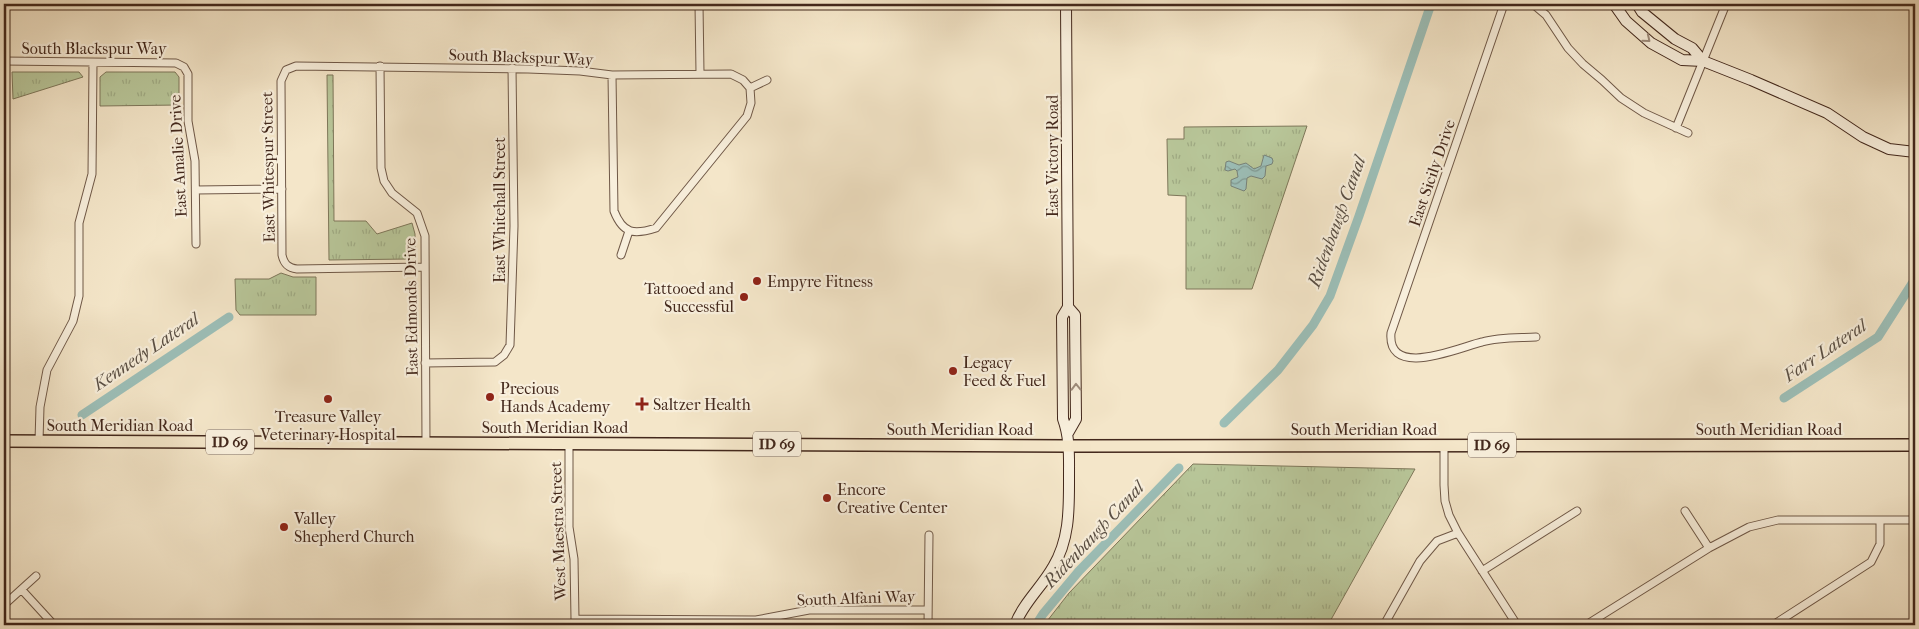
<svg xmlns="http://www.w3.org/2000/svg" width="1919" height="629" font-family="'IM FELL French Canon',serif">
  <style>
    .grass { fill: url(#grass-tufts); stroke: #7e775a }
    .water { fill: url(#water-waves); stroke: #78837a }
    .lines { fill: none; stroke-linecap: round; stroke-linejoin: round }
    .canal { stroke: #9cbfb8; stroke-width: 9 }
    .street-casing { stroke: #6f5847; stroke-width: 9 }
    .secondary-casing { stroke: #43281c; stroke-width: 12 }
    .primary-casing { stroke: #43281c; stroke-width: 14 }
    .street { stroke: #f8efdc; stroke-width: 7 }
    .secondary { stroke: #f8efdc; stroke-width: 10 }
    .primary { stroke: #f4e6c9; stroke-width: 11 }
    .oneway { stroke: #9e8c7c }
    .poi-dot { fill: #8f2418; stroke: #f8efdc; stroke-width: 2 }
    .labels { text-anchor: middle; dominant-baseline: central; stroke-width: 4.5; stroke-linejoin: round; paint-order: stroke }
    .shield { fill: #f8efdc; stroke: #796456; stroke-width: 1 }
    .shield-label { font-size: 15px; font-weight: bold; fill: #43281c }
    .street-label { font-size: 16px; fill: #43281c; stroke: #f8efdc }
    .poi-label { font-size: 16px; fill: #43281c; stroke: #f8efdc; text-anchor: start }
    .water-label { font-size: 18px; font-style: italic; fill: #594e43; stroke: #f8efdc }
  </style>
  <defs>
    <pattern id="grass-tufts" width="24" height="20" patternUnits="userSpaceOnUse" patternTransform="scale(1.25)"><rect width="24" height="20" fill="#b8c699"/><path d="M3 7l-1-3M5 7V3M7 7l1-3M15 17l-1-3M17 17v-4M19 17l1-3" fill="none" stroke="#9faa83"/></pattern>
    <pattern id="water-waves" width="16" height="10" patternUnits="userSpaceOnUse" patternTransform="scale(1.25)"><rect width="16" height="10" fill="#9cbfb8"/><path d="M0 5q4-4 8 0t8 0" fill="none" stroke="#819b95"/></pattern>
  </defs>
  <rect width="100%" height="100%" fill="#f4e6c9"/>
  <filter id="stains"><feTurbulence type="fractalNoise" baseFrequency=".004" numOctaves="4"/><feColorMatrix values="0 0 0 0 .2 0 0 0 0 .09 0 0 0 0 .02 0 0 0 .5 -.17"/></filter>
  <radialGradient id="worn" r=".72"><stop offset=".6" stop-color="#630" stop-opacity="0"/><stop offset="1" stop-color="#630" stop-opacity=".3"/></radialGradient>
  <!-- grass -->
  <path class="grass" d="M 12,72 L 79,72 L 83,77 L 13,99 Z
    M 106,72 L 175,72 L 179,77 L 179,105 L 100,106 L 100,77 Z
    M 327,75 L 333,75 L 334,221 L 366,221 L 377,234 L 412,223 L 415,234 L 415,252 L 409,259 L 329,260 Z
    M 1307,126 L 1252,289 L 1186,289 L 1186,196 L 1168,195 L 1167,139 L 1184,139 L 1184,127 Z
    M 281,273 L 293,277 L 316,277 L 316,315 L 240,315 L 236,310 L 235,279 L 269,279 Z
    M 1193,464 L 1415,469 L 1328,625 L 1044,625 L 1069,593 Z"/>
  <!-- water -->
  <path class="water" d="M 1264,155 L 1272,158 L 1273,161 L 1272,164 L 1266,166 L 1265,176 L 1262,179 L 1251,176 L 1247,178 L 1246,189 L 1244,191 L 1231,186 L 1231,180 L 1238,177 L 1237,171 L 1235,169 L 1228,171 L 1225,170 L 1226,162 L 1229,161 L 1239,165 L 1246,163 L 1254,169 L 1261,166 Z"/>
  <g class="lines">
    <!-- canal -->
    <path class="canal" d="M 1784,398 L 1878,337 L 1915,279
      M 82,415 L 229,317
      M 1224,423 L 1278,370 L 1313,325 L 1330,296 L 1359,216 L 1431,4
      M 1036,625 L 1043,614 L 1079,571 L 1179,468"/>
    <!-- street casing -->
    <g class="street-casing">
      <path id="street" d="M 699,4 L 700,73
        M 1148,4 L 1243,4
        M 1504,4 L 1391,333 C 1387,380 1460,347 1482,342 C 1499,337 1518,338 1536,337
        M 1533,4 L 1546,15 L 1568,48 L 1583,64 L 1602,80 L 1621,98 L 1644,113 L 1688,133
        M 4,61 L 176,63 L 184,67 L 188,74 L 188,121 L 195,161 L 196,244
        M 380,66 L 381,168 L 384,181 L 392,193 L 417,213 L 425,236 L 426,443
        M 612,75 L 614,211 C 623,234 634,235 656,228 L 747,116 L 751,103 L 750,88
        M 750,88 L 767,80
        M 1676,128 L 1726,4
        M 196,190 L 282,189
        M 621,255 L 629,231
        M 425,267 L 297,269 C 288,268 284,264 282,255 L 281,81 L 286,70 L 296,66 L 528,69 L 580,71 L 612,75 L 731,74 L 743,80 L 750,88
        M 425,363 L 495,362 L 504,355 L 510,345 L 514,226 L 512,68
        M 39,441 L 40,407 L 47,370 L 73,321 L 79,296 L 79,223 L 92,174 L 93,63
        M 569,443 L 569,527 L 574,559 L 575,619 L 756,620 L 809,610 L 928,610
        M 1444,445 L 1444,485 L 1445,501 L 1449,515 L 1458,533 L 1517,625
        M 1685,511 L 1709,548
        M 1482,571 L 1577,511
        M 22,590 L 54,625
        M 4,605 L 36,576
        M 928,625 L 929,535
        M 1384,625 L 1420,561 L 1437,541 L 1458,533
        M 1586,625 L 1709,548 L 1749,527 L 1778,520 L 1915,520
        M 1773,625 L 1871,562 L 1880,544 L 1880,520"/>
    </g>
    <!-- secondary casing -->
    <g class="secondary-casing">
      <path id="secondary" d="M 1614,4 L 1626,21 L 1651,43 L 1682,60 L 1703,61 L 1751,80 L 1827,113 L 1863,137 L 1889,149 L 1915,152
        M 1637,4 L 1642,12 L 1675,39 L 1692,48 L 1703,61
        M 1068,307 L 1075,315 L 1076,419 L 1068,433
        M 1015,625 C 1023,603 1042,587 1053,567 C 1070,539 1069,508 1069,477 C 1069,457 1070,438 1063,419 L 1062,317 L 1068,307 L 1066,4"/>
    </g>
    <!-- primary casing -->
    <g class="primary-casing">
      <path id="primary" d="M 4,441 L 1069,446 L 1915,445"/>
    </g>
    <!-- street -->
    <use href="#street" class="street"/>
    <!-- secondary -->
    <use href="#secondary" class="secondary"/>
    <!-- primary -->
    <use href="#primary" class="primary"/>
  </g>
  <!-- one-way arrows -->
  <defs><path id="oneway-chevron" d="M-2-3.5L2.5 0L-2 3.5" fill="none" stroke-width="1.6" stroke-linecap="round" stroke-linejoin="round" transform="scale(1.25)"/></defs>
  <g class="oneway">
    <use href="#oneway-chevron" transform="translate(1647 39) rotate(39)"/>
    <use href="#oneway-chevron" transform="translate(1076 387) rotate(-91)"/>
  </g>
  <!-- markers -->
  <g class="poi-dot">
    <circle cx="757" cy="281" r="5"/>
    <circle cx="744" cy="297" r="5"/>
    <circle cx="953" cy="371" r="5"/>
    <circle cx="490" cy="397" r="5"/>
    <circle cx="328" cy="399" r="5"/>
    <path d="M639.5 396.5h5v5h5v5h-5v5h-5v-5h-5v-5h5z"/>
    <circle cx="827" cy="498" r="5"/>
    <circle cx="284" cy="527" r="5"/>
  </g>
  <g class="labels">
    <!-- shield labels -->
    <g class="shield">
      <rect x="206" y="429.5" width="48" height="25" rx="4"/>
      <rect x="753" y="431.5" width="48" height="25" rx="4"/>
      <rect x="1468" y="432.5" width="48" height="25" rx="4"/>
    </g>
    <g class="shield-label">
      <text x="230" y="442">ID 69</text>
      <text x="777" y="444">ID 69</text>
      <text x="1492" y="445">ID 69</text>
    </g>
    <!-- street labels -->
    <g class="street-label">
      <text x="94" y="48">South Blackspur Way</text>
      <text transform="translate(521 57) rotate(2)">South Blackspur Way</text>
      <text transform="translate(178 156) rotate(-93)">East Amalie Drive</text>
      <text transform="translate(1052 156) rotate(-90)">East Victory Road</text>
      <text transform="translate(268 167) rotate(-91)">East Whitespur Street</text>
      <text transform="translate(1432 173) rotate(-71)">East Sicily Drive</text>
      <text transform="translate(499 210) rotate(-90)">East Whitehall Street</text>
      <text transform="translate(411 307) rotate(-91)">East Edmonds Drive</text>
      <text x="120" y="425">South Meridian Road</text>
      <text x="555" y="427">South Meridian Road</text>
      <text x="960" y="429">South Meridian Road</text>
      <text x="1364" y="429">South Meridian Road</text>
      <text x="1769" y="429">South Meridian Road</text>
      <text transform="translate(558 531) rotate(-92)">West Maestra Street</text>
      <text transform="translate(856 598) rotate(-2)">South Alfani Way</text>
    </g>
    <!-- poi labels -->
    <g class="poi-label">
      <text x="767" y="281">Empyre Fitness</text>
      <text x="734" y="288" text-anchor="end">Tattooed and<tspan x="734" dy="18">Successful</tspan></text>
      <text x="963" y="362">Legacy<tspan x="963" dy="18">Feed &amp; Fuel</tspan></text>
      <text x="500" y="388">Precious<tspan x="500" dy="18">Hands Academy</tspan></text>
      <text x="653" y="404">Saltzer Health</text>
      <text x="328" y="416" text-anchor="middle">Treasure Valley<tspan x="328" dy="18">Veterinary Hospital</tspan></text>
      <text x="837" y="489">Encore<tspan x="837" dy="18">Creative Center</tspan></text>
      <text x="294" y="518">Valley<tspan x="294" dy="18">Shepherd Church</tspan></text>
    </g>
    <!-- water labels -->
    <g class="water-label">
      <text transform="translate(1337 222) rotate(-70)">Ridenbaugh Canal</text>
      <text transform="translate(1825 351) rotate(-34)">Farr Lateral</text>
      <text transform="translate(146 352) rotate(-34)">Kennedy Lateral</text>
      <text transform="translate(1094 535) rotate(-47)">Ridenbaugh Canal</text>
    </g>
  </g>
  <!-- margin -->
  <rect width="1919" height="629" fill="none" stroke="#f4e6c9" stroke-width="20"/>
  <rect x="5" y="5" width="1909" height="619" fill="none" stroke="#43281c" stroke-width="2.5"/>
  <rect x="10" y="10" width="1899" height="609" fill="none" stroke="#43281c"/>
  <rect width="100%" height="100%" filter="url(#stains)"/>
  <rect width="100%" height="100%" fill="url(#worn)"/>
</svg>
